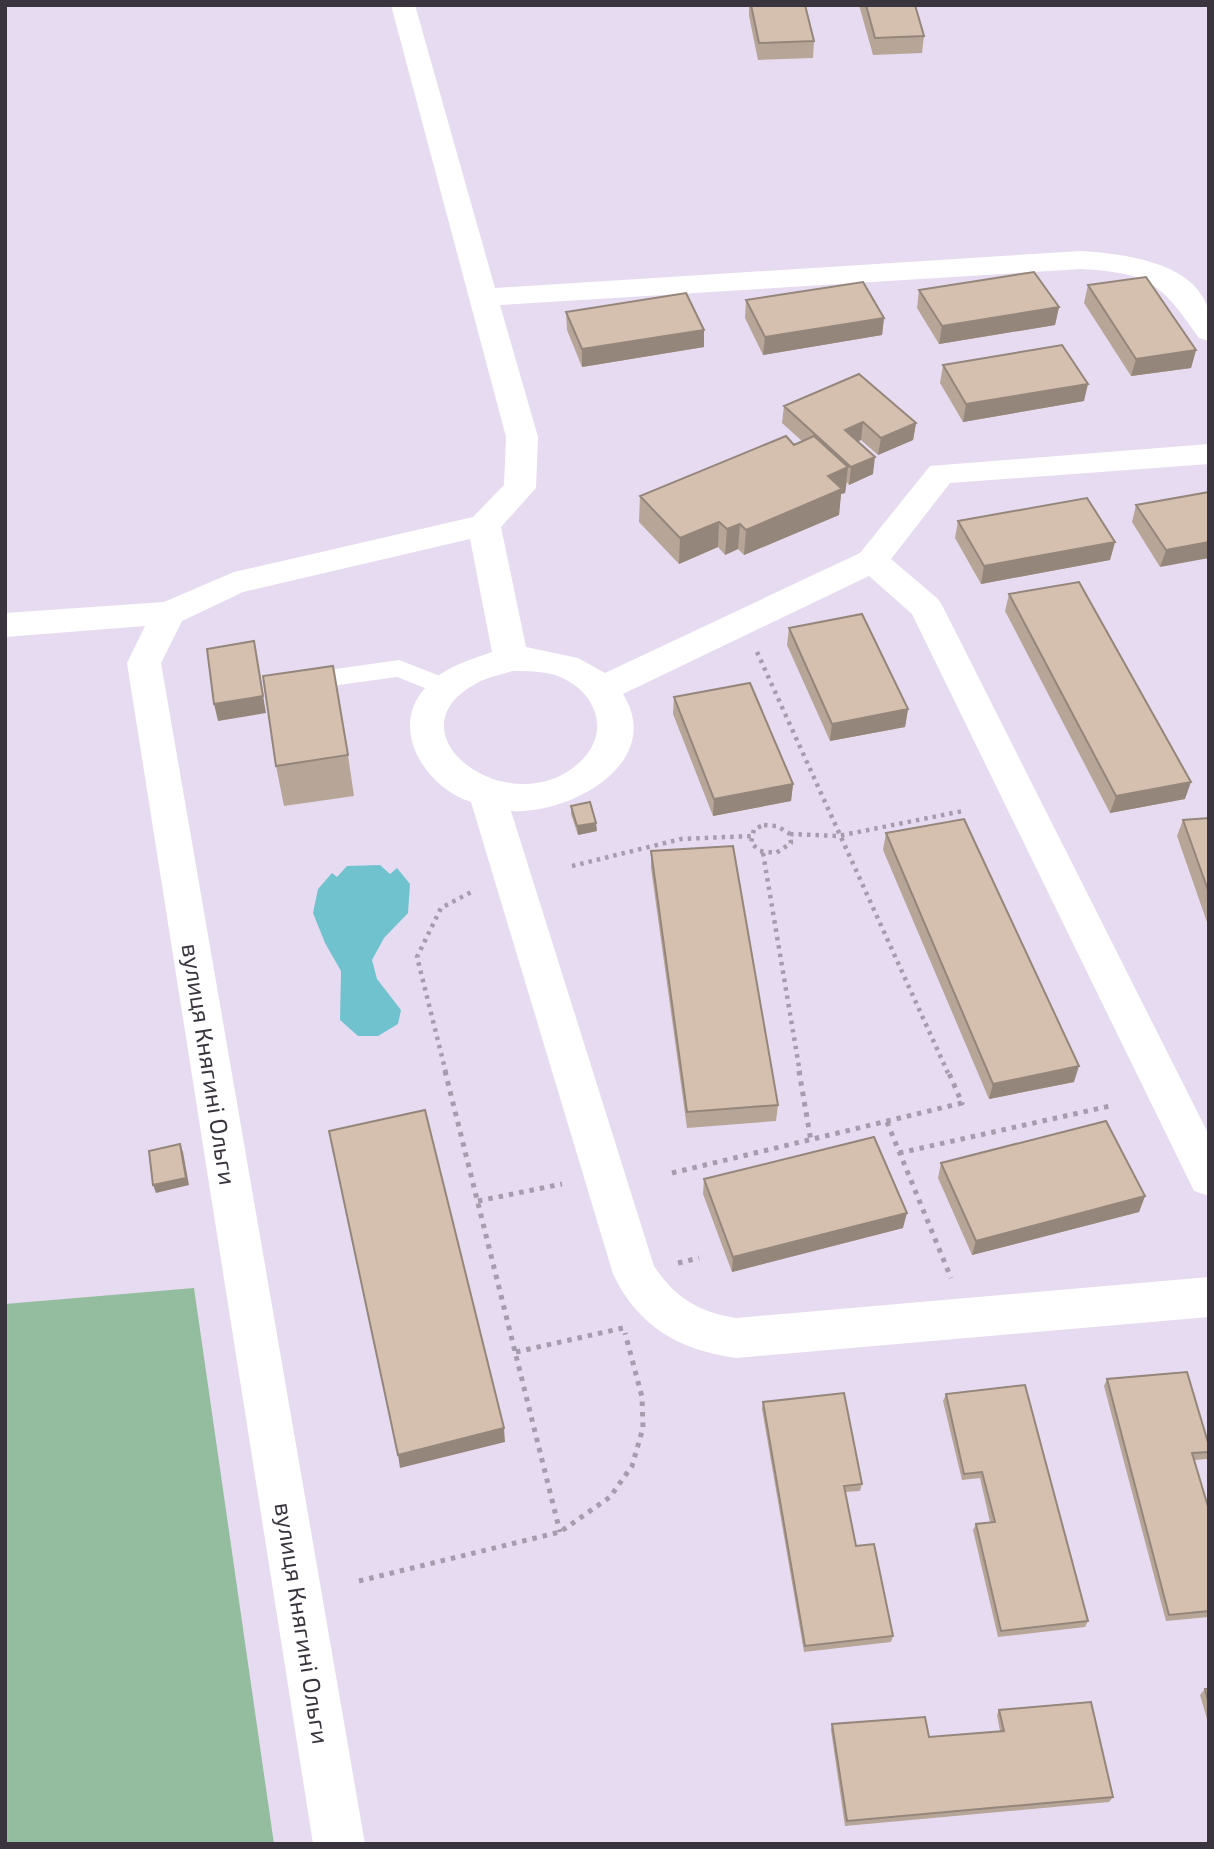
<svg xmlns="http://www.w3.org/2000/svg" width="1214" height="1849" font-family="'Exo 2',sans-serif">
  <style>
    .green { fill: #93bd9e }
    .water { fill: #70c3ce }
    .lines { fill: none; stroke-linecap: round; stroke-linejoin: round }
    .path-far1 { stroke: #a59cad; stroke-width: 4.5; stroke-dasharray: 3.5 5; stroke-linecap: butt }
    .path { stroke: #a59cad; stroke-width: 5; stroke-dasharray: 4.5 6; stroke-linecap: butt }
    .lane { fill: #fff; fill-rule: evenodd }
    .street { fill: #fff; fill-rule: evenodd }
    .wall { fill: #b7a597 }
    .shaded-wall { fill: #95867b }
    .building { fill: #d5c0b0; stroke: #95867b; stroke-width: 2 }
    .labels { text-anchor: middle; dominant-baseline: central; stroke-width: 5; stroke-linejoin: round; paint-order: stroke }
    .street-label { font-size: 24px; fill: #39343d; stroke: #fff }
  </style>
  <rect width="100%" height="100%" fill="#e7dbf1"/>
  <!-- green -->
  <path class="green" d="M 194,1288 L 274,1844 L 5,1844 L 5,1304 Z"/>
  <!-- water -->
  <path class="water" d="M 380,865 L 390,874 L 397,868 L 410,884 L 408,913 L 384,938 L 372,960 L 377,979 L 401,1010 L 398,1024 L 378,1036 L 358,1036 L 340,1020 L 341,971 L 325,943 L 313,913 L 318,889 L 332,873 L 337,877 L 347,866 Z"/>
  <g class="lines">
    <!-- path-far1 -->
    <path class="path-far1" d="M 757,652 L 948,1073
      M 764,825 L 777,826 L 790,834 L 791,843 L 776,853 L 760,851 L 751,843 L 754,829 Z
      M 790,834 L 838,836 L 963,811
      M 763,853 L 800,1073
      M 572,866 L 681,839 L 751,836
      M 446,1073 L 417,957 L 441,908 L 475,890"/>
    <!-- path -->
    <path class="path" d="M 445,1071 L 560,1532
      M 799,1071 L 811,1141
      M 887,1122 L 951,1278
      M 899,1153 L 1110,1106
      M 672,1173 L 962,1103 L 948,1071
      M 478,1201 L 562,1184
      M 678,1263 L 699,1258
      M 516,1352 L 623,1328
      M 359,1581 L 560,1532 L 610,1497 L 632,1466 L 643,1428 L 642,1397 L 625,1333"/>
    <!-- lane -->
    <path class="lane" d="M 399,660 L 453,681 L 457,687 L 453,693 L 445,696 L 397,677 L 301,690 L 293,688 L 289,682 L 293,676 L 301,674 Z"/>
    <!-- street -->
    <path class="street" d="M 391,5 L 415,5 L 495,288 L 1081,251 C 1123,254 1192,261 1208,308 C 1211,317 1209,332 1209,341 L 1199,338 C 1161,283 1150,273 1081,269 L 500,305 L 538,437 L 536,488 L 501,527 L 526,647 L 578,658 L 605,673 L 860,553 L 930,466 L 1209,444 L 1209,464 L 950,483 L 891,559 L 938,599 L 943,607 L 1209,1135 L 1209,1196 L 1194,1191 L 912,614 L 869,576 L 623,694 C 666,763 569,815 511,811 L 654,1266 C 675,1298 699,1312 736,1318 L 1209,1277 L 1209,1317 L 736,1358 C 680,1350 638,1327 613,1274 L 471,802 C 426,788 387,728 426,687 C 444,667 467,661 492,652 L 470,539 L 243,592 L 182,621 L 161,663 L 365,1844 L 313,1844 L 127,663 L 145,626 L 5,637 L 5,613 L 164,602 L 234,572 L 473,517 L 504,485 L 506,437 ZM 512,671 C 526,671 541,671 555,675 C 594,688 613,730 581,761 C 512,828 383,733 477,683 C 487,677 501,675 512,671 Z"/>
  </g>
  <!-- wall -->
  <path class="wall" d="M 749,5 L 805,5 L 814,41 L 813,58 L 758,60 L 749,16 Z
    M 859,5 L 915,5 L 924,36 L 922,53 L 873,55 Z
    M 1088,285 L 1196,350 L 1191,368 L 1131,376 L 1084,303 Z
    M 919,290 L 1059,307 L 1055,325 L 939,344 L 917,308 Z
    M 746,300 L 884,318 L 882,335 L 763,355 L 745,318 Z
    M 566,312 L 704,330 L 704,347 L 582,367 L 567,330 Z
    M 943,365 L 1084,401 L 963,422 L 940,383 Z
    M 784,406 L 916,423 L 913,440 L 878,455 L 861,440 L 858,441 L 873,474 L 849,485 L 847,482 L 845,493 L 841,494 L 839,515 L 744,555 L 738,549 L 725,555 L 718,547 L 679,564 L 639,522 L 640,496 L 802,441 L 782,423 Z
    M 1209,492 L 1160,567 L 1132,522 L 1136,505 Z
    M 958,521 L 1115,542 L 1110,560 L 981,584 L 955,538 Z
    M 1009,594 L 1185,799 L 1110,813 L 1005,611 Z
    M 789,628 L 908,709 L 905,727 L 830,741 L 787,645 Z
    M 674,697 L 793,784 L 791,801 L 713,816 L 673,714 Z
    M 348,755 L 354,796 L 284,806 L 276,766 Z
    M 571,806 L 597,831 L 578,835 L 571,814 Z
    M 1209,818 L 1209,928 L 1177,836 L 1183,820 Z
    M 886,833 L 1074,1082 L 989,1099 L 883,850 Z
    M 651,851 L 778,1105 L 776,1121 L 687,1128 L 651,868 Z
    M 941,1163 L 1145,1196 L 1139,1212 L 972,1255 L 938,1178 Z
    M 704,1179 L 903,1228 L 732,1272 L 703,1194 Z
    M 1107,1379 L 1209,1446 L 1209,1455 L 1207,1459 L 1194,1460 L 1209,1510 L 1209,1617 L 1166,1621 L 1104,1386 Z
    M 946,1394 L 1088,1621 L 1085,1627 L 998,1637 L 973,1530 L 976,1524 L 990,1522 L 980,1478 L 962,1480 L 943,1401 Z
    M 763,1402 L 862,1484 L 860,1491 L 845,1492 L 856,1546 L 893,1636 L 891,1642 L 804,1652 L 762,1409 Z
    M 1205,1689 L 1209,1689 L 1209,1726 L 1200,1695 Z
    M 999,1710 L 1113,1797 L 1109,1802 L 845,1826 L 831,1730 L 832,1724 L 929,1737 L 1000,1731 L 997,1715 Z"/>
  <!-- shaded-wall -->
  <path class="shaded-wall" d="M 1059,307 L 1055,325 L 939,344 L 942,326 Z
    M 884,318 L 882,335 L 763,355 L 765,337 Z
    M 704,330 L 704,347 L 582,367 L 582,349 Z
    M 1196,350 L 1191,368 L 1131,376 L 1136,359 Z
    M 1088,384 L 1084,401 L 963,422 L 966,404 Z
    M 863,422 L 861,440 L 843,447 L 845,430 Z
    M 916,423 L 913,440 L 878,455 L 881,438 Z
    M 875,457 L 873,474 L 849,485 L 851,467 Z
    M 848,467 L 845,493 L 841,494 L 839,515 L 744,555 L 746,530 L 828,476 Z
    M 719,522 L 718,547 L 679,564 L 680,538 Z
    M 740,524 L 738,549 L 725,555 L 727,529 Z
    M 1115,542 L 1110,560 L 981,584 L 984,566 Z
    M 1209,542 L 1209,558 L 1160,567 L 1166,550 Z
    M 254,641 L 266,713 L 218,721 L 214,704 Z
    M 908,709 L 905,727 L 830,741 L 832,724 Z
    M 1191,782 L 1185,799 L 1110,813 L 1116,796 Z
    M 793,784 L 791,801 L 713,816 L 714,799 Z
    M 596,823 L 597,831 L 578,835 L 577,826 Z
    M 1079,1066 L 1074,1082 L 989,1099 L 993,1084 Z
    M 180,1144 L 183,1152 L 189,1185 L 156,1193 L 153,1185 Z
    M 1145,1196 L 1139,1212 L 972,1255 L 976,1241 Z
    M 907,1213 L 903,1228 L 732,1272 L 733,1257 Z
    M 504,1428 L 505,1442 L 400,1468 L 398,1455 Z"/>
  <!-- building -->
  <path class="building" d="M 751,5 L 805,5 L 814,41 L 759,43 Z
    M 866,5 L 915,5 L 924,36 L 875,38 Z
    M 1034,272 L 1059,307 L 942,326 L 919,290 Z
    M 1146,277 L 1196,350 L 1136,359 L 1088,285 Z
    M 863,282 L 884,318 L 765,337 L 746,300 Z
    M 686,293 L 704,330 L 582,349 L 566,312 Z
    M 1062,345 L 1088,384 L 966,404 L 943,365 Z
    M 859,374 L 916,423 L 881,438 L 863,422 L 845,430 L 875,457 L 851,467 L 784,406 Z
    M 786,436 L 794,445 L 814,436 L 848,467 L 828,476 L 842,489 L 746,530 L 740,524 L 727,529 L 719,522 L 680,538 L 640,496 Z
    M 1209,492 L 1209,542 L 1166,550 L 1136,505 Z
    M 1087,498 L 1115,542 L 984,566 L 958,521 Z
    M 1079,582 L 1191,782 L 1116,796 L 1009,594 Z
    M 862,614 L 908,709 L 832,724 L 789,628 Z
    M 254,641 L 263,696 L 214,704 L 207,649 Z
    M 333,666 L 348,755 L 276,766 L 263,676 Z
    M 750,683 L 793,784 L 714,799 L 674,697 Z
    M 590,802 L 596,823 L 577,826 L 571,806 Z
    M 1209,818 L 1209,893 L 1183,820 Z
    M 964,819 L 1079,1066 L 993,1084 L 886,833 Z
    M 733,846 L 778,1105 L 687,1112 L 651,851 Z
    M 425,1110 L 504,1428 L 398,1455 L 329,1131 Z
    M 1106,1121 L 1145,1196 L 976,1241 L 941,1163 Z
    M 874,1137 L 907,1213 L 733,1257 L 704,1179 Z
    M 180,1144 L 186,1178 L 153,1185 L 149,1151 Z
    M 1187,1372 L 1209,1446 L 1209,1452 L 1192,1453 L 1209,1510 L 1209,1611 L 1169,1615 L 1107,1379 Z
    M 1025,1385 L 1088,1621 L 1001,1631 L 976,1524 L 995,1522 L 982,1472 L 964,1474 L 946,1394 Z
    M 844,1393 L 862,1484 L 844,1486 L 856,1546 L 874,1544 L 893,1636 L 805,1646 L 763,1402 Z
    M 1205,1689 L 1209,1689 L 1209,1704 Z
    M 1091,1702 L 1113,1797 L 847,1821 L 832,1724 L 925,1717 L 929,1737 L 1004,1731 L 999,1710 Z"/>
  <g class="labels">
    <!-- street labels -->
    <g class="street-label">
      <text transform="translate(210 1064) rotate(81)">вулиця Княгині Ольги</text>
      <text transform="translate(303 1623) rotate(81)">вулиця Княгині Ольги</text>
    </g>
  </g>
  <!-- border -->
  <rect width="1214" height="1849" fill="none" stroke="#39343d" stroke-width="14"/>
</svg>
